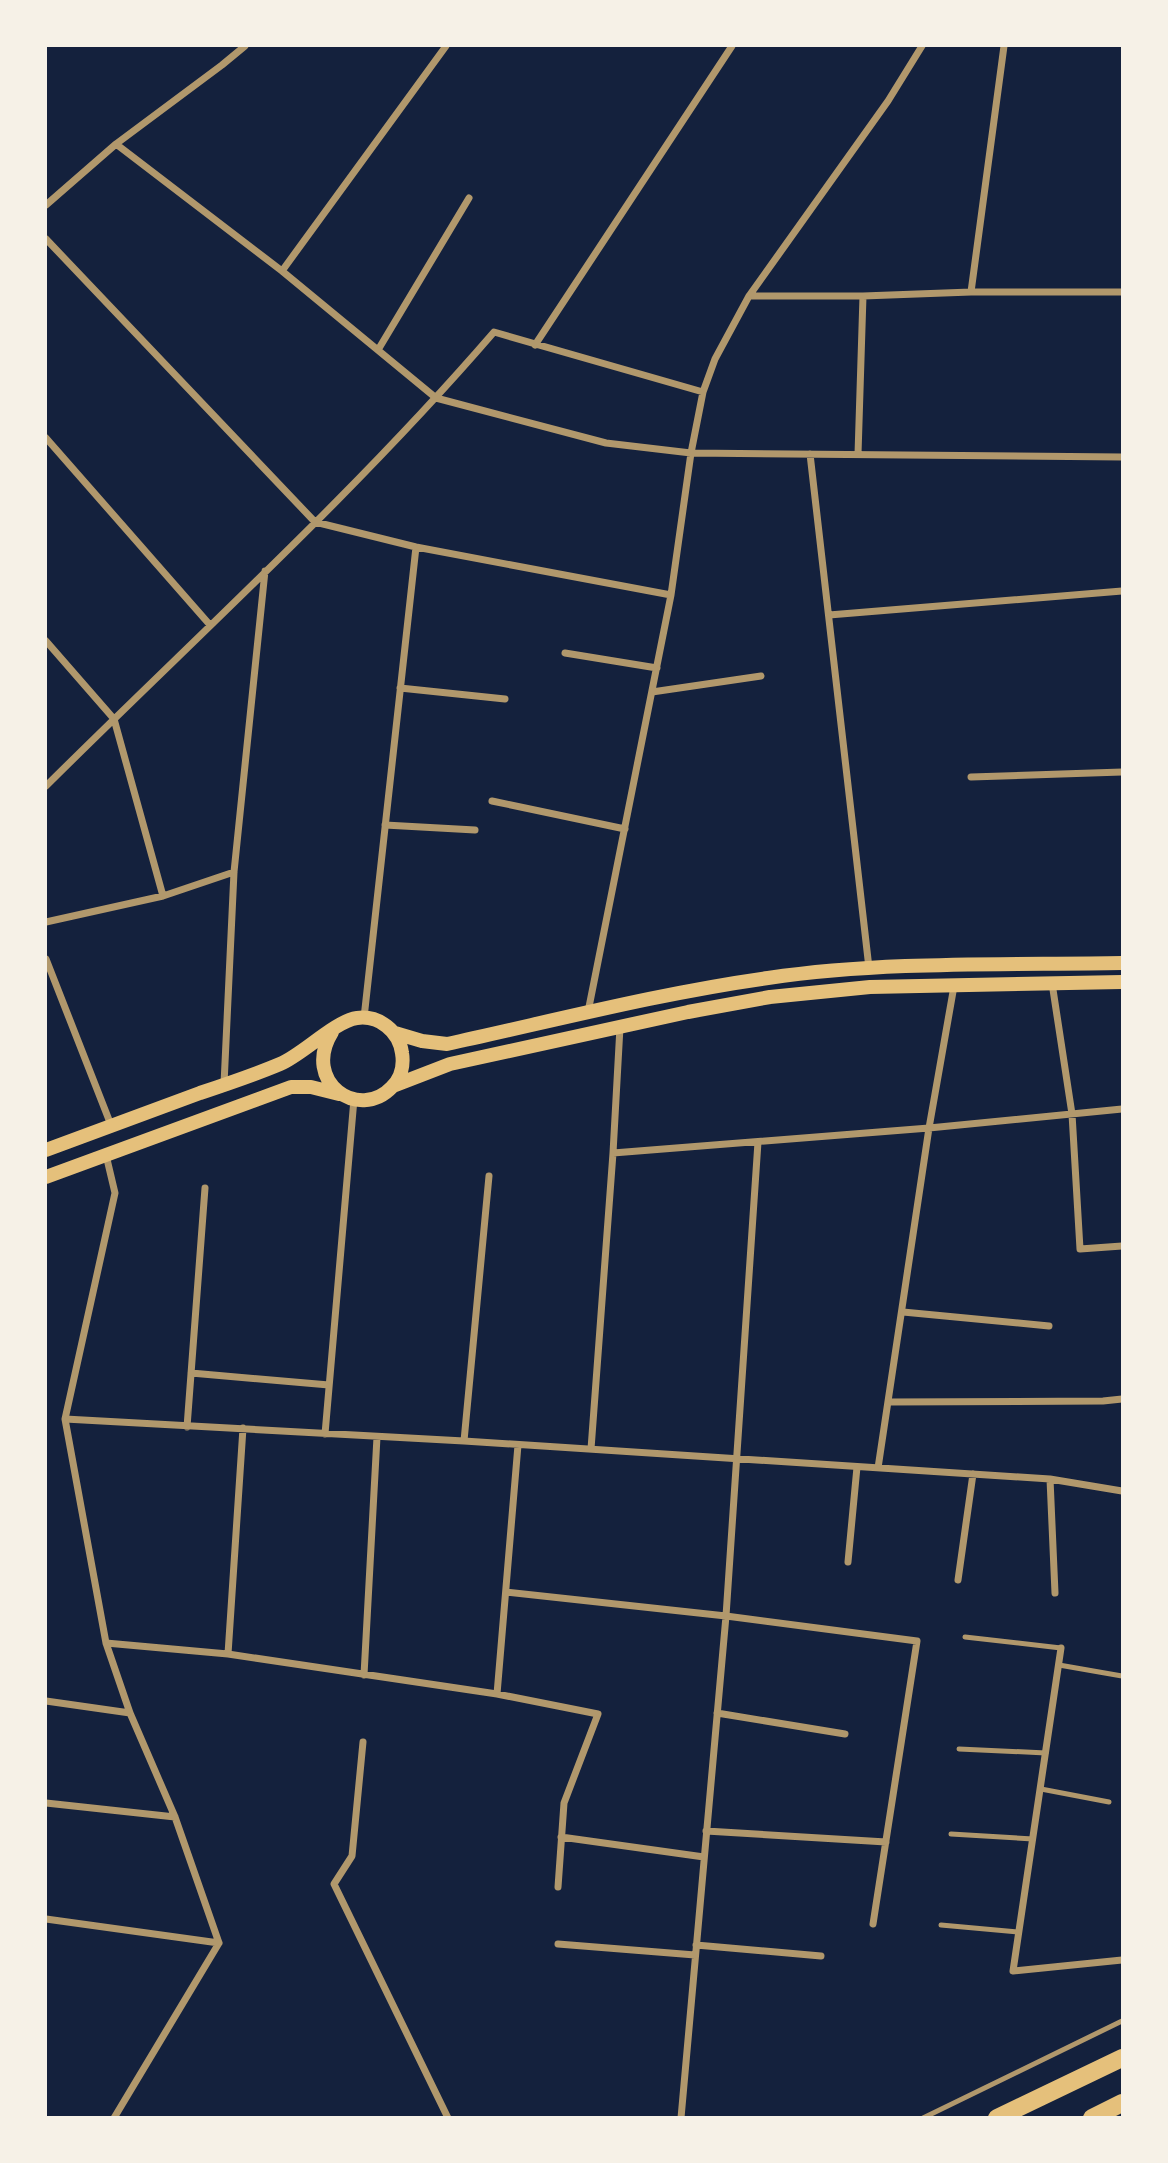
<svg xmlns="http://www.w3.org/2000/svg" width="1168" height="2163" font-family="Lato,sans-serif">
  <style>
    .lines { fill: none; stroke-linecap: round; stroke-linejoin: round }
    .service { stroke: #b1986c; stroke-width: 5 }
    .minor { stroke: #b1986c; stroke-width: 7 }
    .secondary { stroke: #e5c07b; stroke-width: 14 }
    .primary { stroke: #e5c07b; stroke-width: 18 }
  </style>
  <rect width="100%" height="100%" fill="#14213d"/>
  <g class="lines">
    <!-- service -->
    <path class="service" d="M 965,1637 L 1061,1648
      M 1059,1665 L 1122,1676
      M 959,1749 L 1046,1753
      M 1041,1789 L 1109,1802
      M 951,1834 L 1033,1839
      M 941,1925 L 1019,1932
      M 923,2118 L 1122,2021"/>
    <!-- minor -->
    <path class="minor" d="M 116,144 L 282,271 L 436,398 L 606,443 L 691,453 L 1122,457
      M 46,205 L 116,144 L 222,65 L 245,46
      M 46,239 L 315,522 L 416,547 L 671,595
      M 282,271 L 446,46
      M 971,292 L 1004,46
      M 749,296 L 863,296 L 971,292 L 1122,292
      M 535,345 L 732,46
      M 378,350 L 469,198
      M 46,438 L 210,625
      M 810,454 L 869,968
      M 858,454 L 863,296
      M 829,615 L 1122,591
      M 46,641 L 114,719 L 163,896
      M 565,653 L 657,668
      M 400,688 L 505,699
      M 652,692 L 761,676
      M 971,777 L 1122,772
      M 46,786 C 197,636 355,493 494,332 L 703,392
      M 492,801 L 625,829
      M 385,825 L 475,830
      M 46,922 L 163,896 L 234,872
      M 46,959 L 111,1125
      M 1052,983 L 1072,1114 L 1080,1249 L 1122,1246
      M 588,1012 L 671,595 L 691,453 L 703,392 L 715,359 L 749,296 L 888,101 L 922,46
      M 364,1018 L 416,547
      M 224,1084 L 234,872 L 265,571
      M 613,1153 L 929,1128 L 1122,1109
      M 106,1155 L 115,1193 L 65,1419 L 106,1643 L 130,1713 L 175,1817 L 219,1943
      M 903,1312 L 1049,1326
      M 191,1373 L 329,1385
      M 889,1402 L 1103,1401 L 1122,1399
      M 65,1419 L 464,1441 L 1050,1479 L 1122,1491
      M 187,1427 L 205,1188
      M 325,1434 L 354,1099
      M 464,1441 L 489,1176
      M 591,1449 L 613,1153 L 620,1027
      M 878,1468 L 929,1128 L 954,986
      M 1050,1479 L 1055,1593
      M 848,1562 L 857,1467
      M 958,1580 L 973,1474
      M 506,1592 L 726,1616 L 917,1641 L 873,1924
      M 106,1643 L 228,1654 L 497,1694 L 598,1714 L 564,1803 L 558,1887
      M 1061,1648 L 1013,1971 L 1122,1960
      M 228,1654 L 243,1428
      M 364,1675 L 377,1437
      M 497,1694 L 518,1445
      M 46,1701 L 130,1713
      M 717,1713 L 845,1734
      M 363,1742 L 352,1856 L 334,1884 L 448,2118
      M 46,1803 L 175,1817
      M 706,1831 L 886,1842
      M 561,1837 L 704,1857
      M 46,1919 L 219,1943
      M 558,1944 L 695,1955
      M 696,1945 L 821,1956
      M 114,2118 L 219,1943
      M 681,2118 L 726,1616 L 758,1142"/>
    <!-- secondary -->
    <path class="secondary" d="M 395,1033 L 422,1041 L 447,1044 C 553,1021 660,993 768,978 C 885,961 1005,965 1122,963
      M 393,1086 L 450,1064 L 688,1012 L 770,997 L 870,987 L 1122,982
      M 46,1150 C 97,1131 149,1112 200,1093 C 227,1084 254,1075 280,1064 C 302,1055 335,1021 357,1018 C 379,1015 399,1031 402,1053 C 404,1065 401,1078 392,1087 C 359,1122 301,1082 332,1032
      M 46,1177 L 291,1087 L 311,1087 L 339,1094"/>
    <!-- primary -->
    <path class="primary" d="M 997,2118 L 1122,2058
      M 1092,2118 L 1122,2103"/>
  </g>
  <!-- border -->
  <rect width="1168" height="2163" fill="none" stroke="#f6f1e7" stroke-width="94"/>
</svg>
